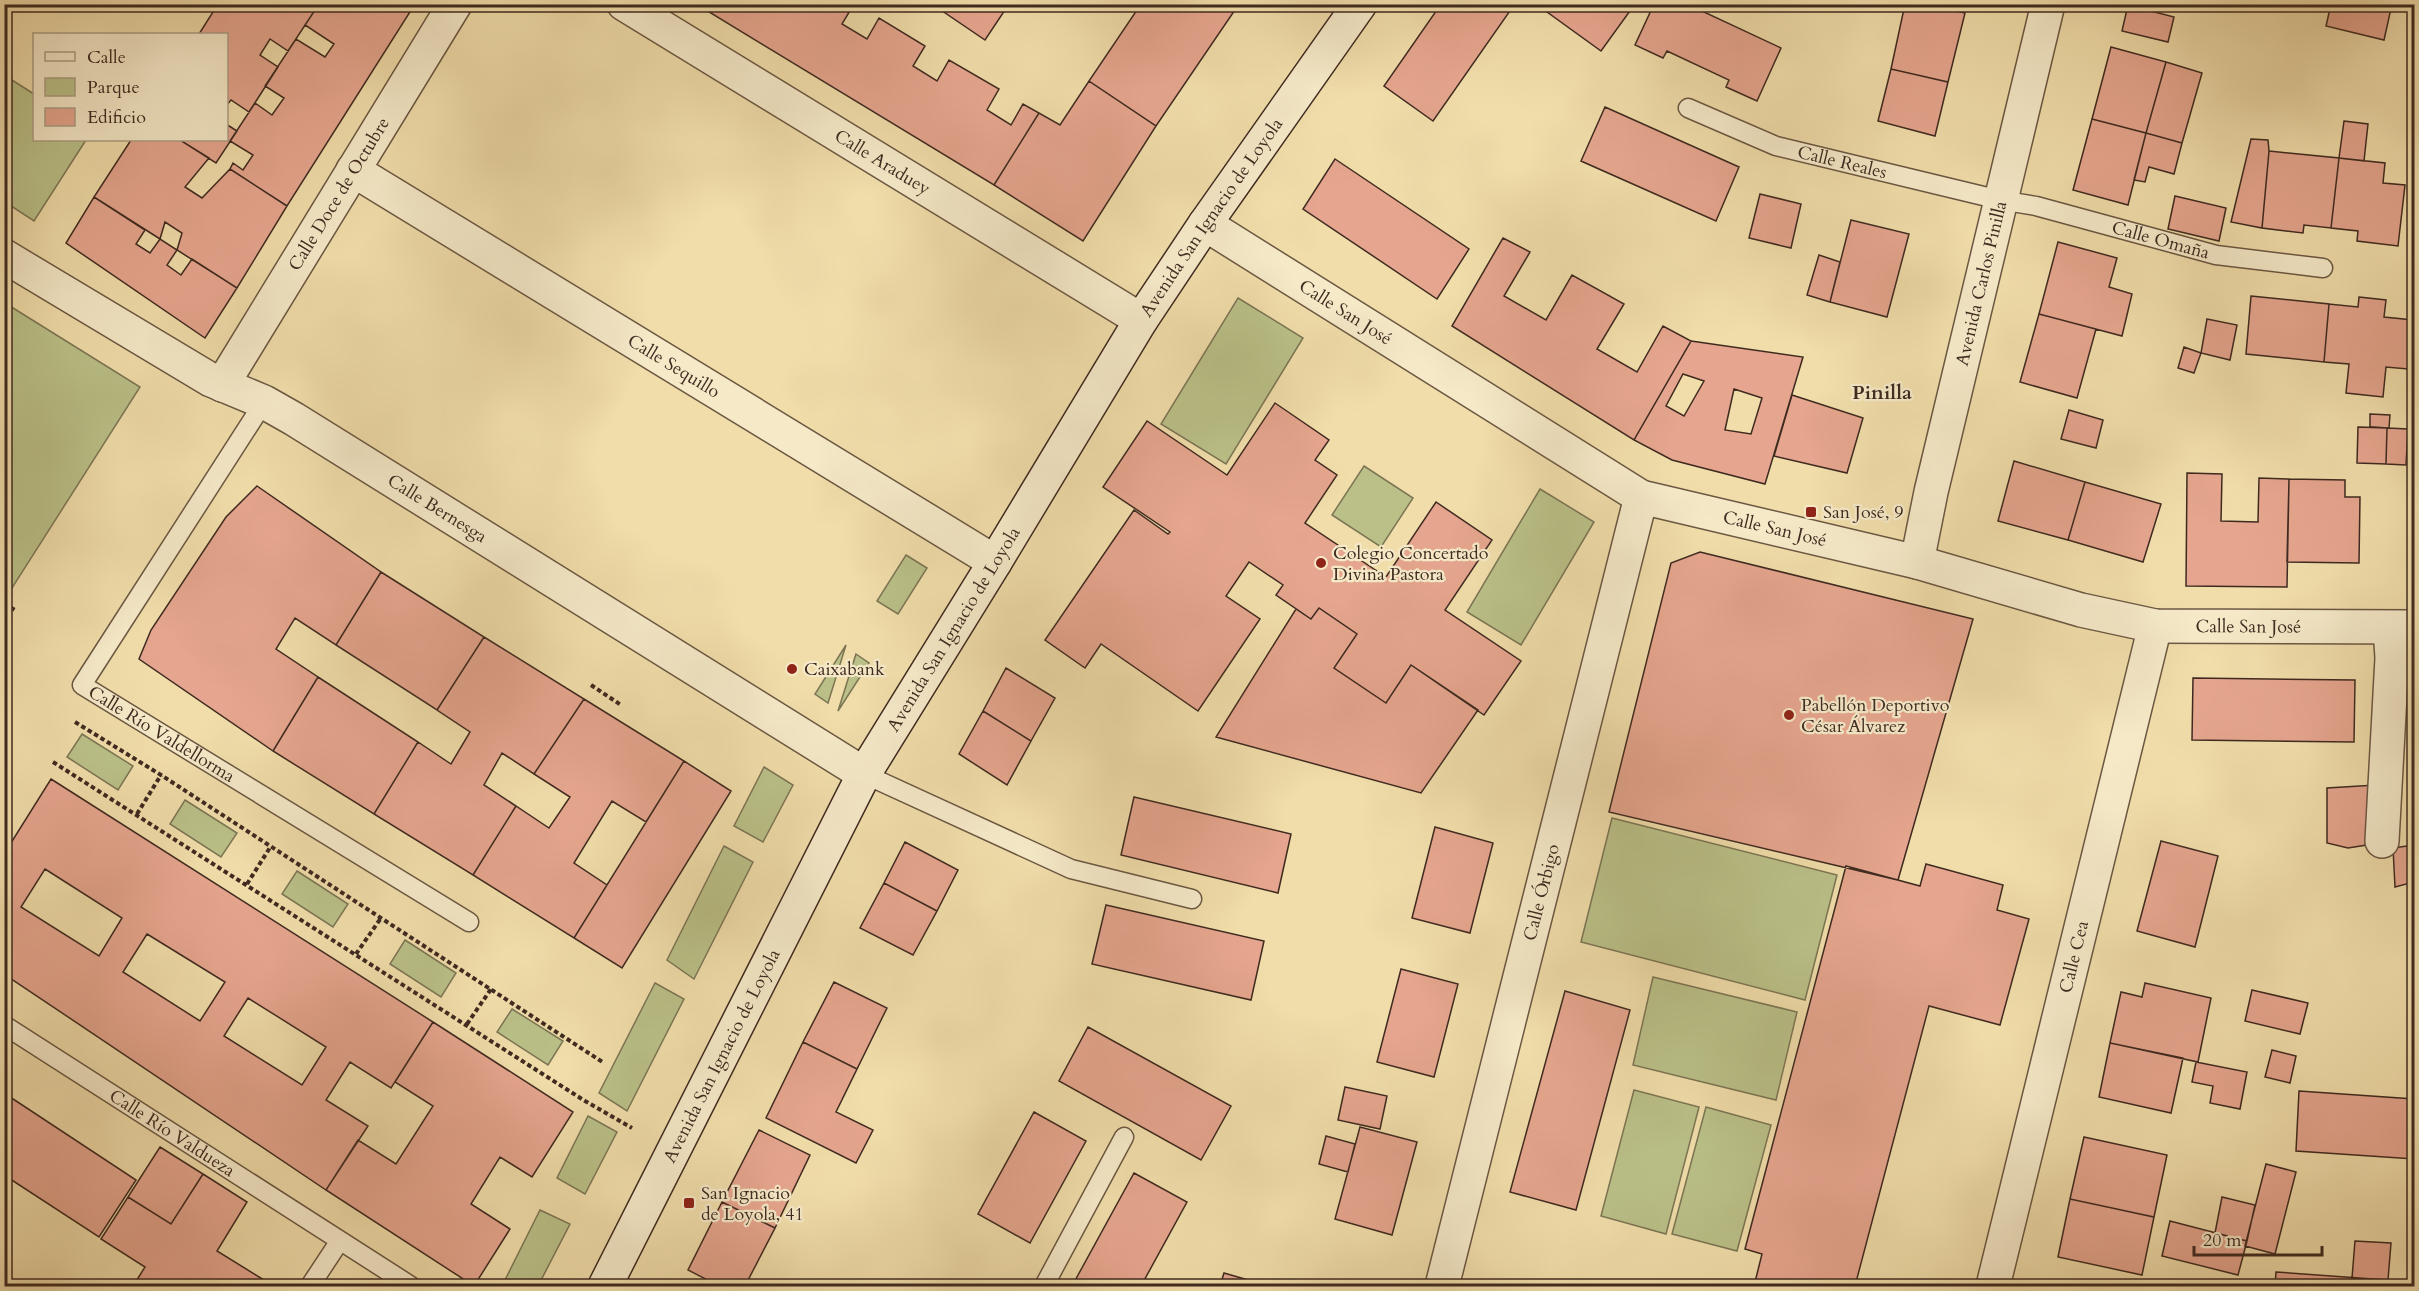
<svg xmlns="http://www.w3.org/2000/svg" width="2419" height="1291" font-family="Cardo,serif">
  <style>
    .green { fill: #bac088; stroke: #7c7554; stroke-width: 1.5 }
    .building { fill: #e5a58e; stroke: #3f2a20; stroke-width: 1.5; fill-rule: evenodd }
    .lines { fill: none; stroke-linecap: round; stroke-linejoin: round }
    .lane-casing { stroke: #6b5742; stroke-width: 21 }
    .street-casing { stroke: #6b5742; stroke-width: 36 }
    .secondary-casing { stroke: #3f2a20; stroke-width: 36 }
    .path { stroke: #3f2a20; stroke-width: 4; stroke-dasharray: 4.5 3; stroke-linecap: butt }
    .lane { stroke: #f5e9c8; stroke-width: 18 }
    .street { stroke: #f5e9c8; stroke-width: 33 }
    .secondary { stroke: #f5e9c8; stroke-width: 33 }
    .poi-dot { fill: #8f2418; stroke: #f5e9c8; stroke-width: 2 }
    .labels { text-anchor: middle; dominant-baseline: central; stroke-width: 4.5; stroke-linejoin: round; paint-order: stroke }
    .street-label { font-size: 18px; fill: #3f2a20; stroke: #f5e9c8 }
    .poi-label { font-size: 18px; fill: #3f2a20; stroke: #f5e9c8; text-anchor: start }
    .neighbourhood-label { font-size: 20px; font-weight: bold; fill: #3f2a20; stroke: #f5e9c8 }
  </style>
  <rect width="100%" height="100%" fill="#f0ddaa"/>
  <filter id="stains"><feTurbulence type="fractalNoise" baseFrequency=".00333" numOctaves="4"/><feColorMatrix values="0 0 0 0 .2 0 0 0 0 .09 0 0 0 0 .02 0 0 0 .5 -.17"/></filter>
  <radialGradient id="worn" r=".72"><stop offset=".6" stop-color="#630" stop-opacity="0"/><stop offset="1" stop-color="#630" stop-opacity=".3"/></radialGradient>
  <!-- green -->
  <path class="green" d="M 4,75 L 34,94 L 34,140 L 86,140 L 34,221 L 5,202 Z
    M 1238,298 L 1303,338 L 1226,464 L 1161,424 Z
    M 5,303 L 140,387 L 5,599 Z
    M 1364,466 L 1413,498 L 1381,547 L 1332,515 Z
    M 1540,489 L 1594,522 L 1521,645 L 1467,612 Z
    M 906,555 L 927,568 L 898,614 L 877,601 Z
    M 846,645 L 828,703 L 815,694 Z
    M 856,654 L 869,663 L 838,711 Z
    M 82,734 L 133,766 L 118,790 L 67,757 Z
    M 764,767 L 793,785 L 763,842 L 734,826 Z
    M 185,800 L 237,833 L 221,857 L 170,824 Z
    M 1612,818 L 1837,875 L 1805,1000 L 1581,942 Z
    M 724,846 L 753,862 L 694,979 L 667,960 Z
    M 297,871 L 348,904 L 333,927 L 282,894 Z
    M 405,940 L 456,973 L 441,997 L 390,964 Z
    M 1653,977 L 1797,1012 L 1776,1100 L 1633,1065 Z
    M 655,983 L 684,999 L 627,1111 L 599,1093 Z
    M 512,1009 L 563,1041 L 548,1065 L 497,1032 Z
    M 1634,1090 L 1699,1107 L 1666,1234 L 1601,1216 Z
    M 1706,1107 L 1771,1125 L 1737,1251 L 1672,1234 Z
    M 588,1116 L 617,1132 L 585,1194 L 557,1178 Z
    M 540,1210 L 570,1224 L 538,1286 L 502,1286 Z"/>
  <!-- building -->
  <path class="building" d="M 218,4 L 319,4 L 288,51 L 270,39 L 260,55 L 278,67 L 249,112 L 231,100 L 226,106 L 226,34 L 199,34 Z
    M 319,4 L 415,4 L 287,206 L 230,169 L 233,163 L 243,170 L 253,155 L 230,141 L 255,103 L 272,115 L 284,98 L 265,86 L 296,39 L 325,57 L 334,44 L 305,25 Z
    M 696,4 L 854,4 L 842,24 L 867,39 L 879,18 L 925,46 L 913,66 L 937,81 L 949,60 L 999,89 L 987,110 L 1011,125 L 1023,104 L 1039,113 L 994,185 Z
    M 932,4 L 1009,4 L 985,40 Z
    M 1141,4 L 1239,4 L 1156,126 L 1089,81 Z
    M 1441,4 L 1507,4 L 1512,8 L 1433,121 L 1384,86 Z
    M 1536,4 L 1635,4 L 1601,51 Z
    M 1654,4 L 1687,4 L 1781,48 L 1757,101 L 1726,87 L 1729,80 L 1667,51 L 1663,58 L 1635,45 Z
    M 1905,4 L 1928,4 L 1965,13 L 1948,82 L 1891,69 Z
    M 2331,4 L 2392,4 L 2384,40 L 2326,26 Z
    M 2128,5 L 2174,17 L 2168,42 L 2122,31 Z
    M 2111,47 L 2166,62 L 2146,133 L 2092,119 Z
    M 2166,62 L 2202,73 L 2182,143 L 2146,133 Z
    M 1891,69 L 1948,82 L 1935,136 L 1878,121 Z
    M 1089,81 L 1156,126 L 1083,241 L 994,185 L 1039,113 L 1060,125 Z
    M 1605,107 L 1739,167 L 1716,221 L 1581,161 Z
    M 2092,119 L 2146,133 L 2128,205 L 2073,190 Z
    M 2344,121 L 2368,124 L 2364,161 L 2339,158 Z
    M 226,124 L 237,131 L 216,163 L 180,140 L 226,140 Z
    M 2146,133 L 2182,143 L 2174,174 L 2149,167 L 2145,182 L 2134,180 Z
    M 2251,139 L 2268,140 L 2269,151 L 2262,228 L 2231,222 Z
    M 131,140 L 180,140 L 209,158 L 185,187 L 202,198 L 230,169 L 287,206 L 237,288 L 177,250 L 182,233 L 165,222 L 160,239 L 94,197 Z
    M 2269,151 L 2339,158 L 2331,228 L 2304,225 L 2303,233 L 2262,228 Z
    M 2339,158 L 2385,163 L 2383,183 L 2405,185 L 2398,246 L 2357,241 L 2358,231 L 2331,228 Z
    M 1335,159 L 1469,249 L 1437,299 L 1303,209 Z
    M 1760,194 L 1801,204 L 1791,248 L 1749,238 Z
    M 2175,196 L 2226,208 L 2219,241 L 2168,229 Z
    M 94,197 L 145,230 L 136,244 L 150,253 L 160,239 L 177,250 L 167,265 L 181,275 L 192,259 L 237,288 L 205,338 L 66,243 Z
    M 1851,220 L 1909,234 L 1887,317 L 1830,302 Z
    M 1503,238 L 1530,252 L 1504,296 L 1546,320 L 1572,275 L 1624,304 L 1597,349 L 1637,372 L 1663,326 L 1691,341 L 1634,440 L 1452,326 Z
    M 2058,242 L 2117,258 L 2109,287 L 2132,294 L 2122,336 L 2039,314 Z
    M 1819,255 L 1840,262 L 1830,302 L 1807,295 Z
    M 2251,296 L 2329,304 L 2324,362 L 2246,354 Z
    M 2359,297 L 2386,300 L 2384,317 L 2413,320 L 2408,369 L 2386,367 L 2383,397 L 2346,393 L 2349,364 L 2324,362 L 2329,304 L 2358,307 Z
    M 2039,314 L 2096,329 L 2077,398 L 2020,382 Z
    M 2207,319 L 2237,325 L 2230,360 L 2201,353 Z
    M 1691,341 L 1803,357 L 1765,484 L 1672,460 L 1634,440 ZM 1683,374 L 1704,381 L 1684,416 L 1666,406 ZM 1734,389 L 1762,398 L 1751,434 L 1725,430 Z
    M 2184,347 L 2201,353 L 2194,373 L 2178,368 Z
    M 1792,395 L 1863,418 L 1847,473 L 1774,456 Z
    M 1275,403 L 1329,440 L 1315,460 L 1337,475 L 1305,523 L 1386,577 L 1436,502 L 1492,540 L 1445,610 L 1521,661 L 1484,715 L 1411,665 L 1386,703 L 1334,668 L 1357,634 L 1319,608 L 1311,619 L 1276,595 L 1283,585 L 1249,562 L 1226,596 L 1260,619 L 1198,711 L 1101,644 L 1085,668 L 1045,640 L 1134,510 L 1168,534 L 1170,532 L 1103,487 L 1147,421 L 1227,475 Z
    M 2069,410 L 2103,420 L 2096,448 L 2061,439 Z
    M 2370,414 L 2390,415 L 2389,428 L 2370,427 Z
    M 2358,427 L 2387,428 L 2386,464 L 2357,463 Z
    M 2387,428 L 2408,429 L 2406,465 L 2386,464 Z
    M 2014,461 L 2085,482 L 2068,540 L 1998,521 Z
    M 2187,473 L 2222,474 L 2221,521 L 2258,522 L 2259,478 L 2289,479 L 2287,587 L 2186,586 Z
    M 2289,479 L 2345,480 L 2345,497 L 2360,497 L 2359,563 L 2287,562 Z
    M 2411,479 L 2414,479 L 2414,562 L 2410,562 Z
    M 2085,482 L 2161,504 L 2143,562 L 2068,540 Z
    M 257,486 L 381,572 L 336,645 L 295,618 L 276,649 L 318,677 L 273,751 L 139,659 L 151,630 L 226,517 Z
    M 1700,552 L 1973,619 L 1898,880 L 1609,812 L 1671,563 Z
    M 381,572 L 484,637 L 437,710 L 336,645 Z
    M 1319,608 L 1357,634 L 1334,668 L 1386,703 L 1411,665 L 1478,710 L 1421,793 L 1216,737 L 1296,609 L 1311,619 Z
    M 484,637 L 584,699 L 534,774 L 502,753 L 484,785 L 516,806 L 473,875 L 374,814 L 418,742 L 451,764 L 470,732 L 437,710 Z
    M 1006,668 L 1055,698 L 1031,741 L 983,711 Z
    M 318,677 L 418,742 L 374,814 L 273,751 Z
    M 2193,678 L 2355,680 L 2354,742 L 2192,740 Z
    M 2412,681 L 2414,681 L 2414,745 L 2412,745 Z
    M 584,699 L 684,761 L 646,822 L 612,801 L 574,863 L 607,885 L 574,938 L 473,875 L 516,806 L 549,828 L 570,797 L 534,774 Z
    M 983,711 L 1031,741 L 1007,785 L 959,754 Z
    M 684,761 L 731,791 L 622,968 L 574,938 Z
    M 51,779 L 433,1022 L 391,1088 L 350,1062 L 326,1100 L 368,1126 L 326,1190 L 4,974 L 4,854 ZM 45,869 L 122,918 L 99,956 L 21,907 ZM 147,934 L 225,982 L 200,1021 L 123,972 ZM 248,998 L 326,1047 L 302,1085 L 224,1036 Z
    M 2376,785 L 2373,844 L 2348,848 L 2327,843 L 2327,788 Z
    M 1134,797 L 1291,834 L 1278,893 L 1121,855 Z
    M 1435,827 L 1493,843 L 1470,933 L 1412,918 Z
    M 2161,841 L 2218,856 L 2195,947 L 2137,931 Z
    M 905,842 L 958,870 L 937,911 L 884,883 Z
    M 2414,845 L 2414,882 L 2395,887 L 2393,848 Z
    M 1926,864 L 2003,885 L 1997,910 L 2029,919 L 2000,1025 L 1929,1006 L 1855,1286 L 1754,1286 L 1762,1254 L 1745,1249 L 1846,866 L 1920,886 Z
    M 884,883 L 937,911 L 913,955 L 860,928 Z
    M 1106,905 L 1264,941 L 1251,1000 L 1092,964 Z
    M 1401,969 L 1458,984 L 1434,1077 L 1377,1062 Z
    M 834,982 L 887,1008 L 857,1069 L 803,1042 Z
    M 2145,983 L 2211,998 L 2198,1062 L 2110,1043 L 2121,992 L 2142,997 Z
    M 2252,990 L 2308,1003 L 2300,1034 L 2245,1021 Z
    M 1565,991 L 1630,1010 L 1576,1210 L 1510,1192 Z
    M 433,1022 L 573,1112 L 532,1177 L 500,1157 L 471,1204 L 510,1229 L 474,1286 L 326,1190 L 358,1140 L 396,1164 L 433,1106 L 395,1082 Z
    M 1088,1027 L 1231,1106 L 1201,1160 L 1059,1081 Z
    M 803,1042 L 857,1069 L 836,1112 L 873,1130 L 856,1163 L 766,1118 Z
    M 2110,1043 L 2183,1058 L 2171,1113 L 2099,1097 Z
    M 2272,1050 L 2296,1056 L 2290,1083 L 2265,1077 Z
    M 2196,1062 L 2247,1072 L 2240,1109 L 2210,1103 L 2213,1086 L 2192,1082 Z
    M 1345,1087 L 1387,1096 L 1380,1129 L 1338,1120 Z
    M 2299,1091 L 2414,1099 L 2414,1159 L 2296,1151 Z
    M 4,1093 L 136,1180 L 99,1237 L 4,1175 Z
    M 1034,1112 L 1086,1141 L 1030,1243 L 978,1214 Z
    M 1360,1127 L 1417,1142 L 1392,1235 L 1335,1219 Z
    M 759,1130 L 810,1155 L 775,1228 L 722,1202 Z
    M 1326,1136 L 1355,1144 L 1348,1172 L 1319,1164 Z
    M 2084,1137 L 2167,1155 L 2154,1217 L 2070,1199 Z
    M 160,1147 L 203,1174 L 171,1224 L 128,1197 Z
    M 2266,1164 L 2296,1172 L 2275,1254 L 2245,1246 Z
    M 1134,1173 L 1187,1202 L 1141,1286 L 1072,1286 Z
    M 203,1174 L 247,1202 L 217,1251 L 264,1280 L 260,1286 L 133,1286 L 145,1267 L 101,1239 L 128,1197 L 171,1224 Z
    M 2222,1197 L 2255,1205 L 2247,1241 L 2215,1233 Z
    M 2070,1199 L 2154,1217 L 2142,1275 L 2058,1257 Z
    M 722,1202 L 775,1228 L 745,1286 L 719,1286 L 688,1270 Z
    M 2170,1221 L 2247,1241 L 2238,1275 L 2162,1256 Z
    M 2355,1241 L 2391,1243 L 2388,1280 L 2352,1278 Z
    M 2276,1272 L 2414,1282 L 2414,1286 L 2275,1286 Z
    M 1224,1273 L 1269,1286 L 1220,1286 Z"/>
  <g class="lines">
    <!-- lane casing -->
    <g class="lane-casing">
      <g id="lane">
        <path id="s1" d="M 1688,108 L 1776,146 L 2000,200 L 2036,206 L 2216,255 L 2323,268"/>
        <path id="s2" d="M 264,402 L 82,685 L 469,922"/>
        <path d="M 864,774 L 1071,869 L 1192,899"/>
        <path id="s3" d="M 4,1025 L 411,1286"/>
        <path d="M 310,1286 L 339,1242"/>
        <path d="M 1044,1286 L 1124,1137"/>
      </g>
    </g>
    <!-- street casing -->
    <g class="street-casing">
      <g id="street">
        <path id="s4" d="M 624,4 L 1141,320"/>
        <path id="s5" d="M 353,170 L 995,562"/>
        <path id="s6" d="M 1205,224 L 1641,497 L 1917,562 L 2081,610 L 2155,626 L 2414,627"/>
        <path id="s7" d="M 4,256 L 211,380 L 264,402 L 294,419 L 864,774"/>
        <path id="s8" d="M 222,385 L 455,4"/>
        <path id="s9" d="M 1917,562 L 1931,492 L 2048,4"/>
        <path d="M 2382,841 L 2392,658 L 2390,628"/>
        <path id="s10" d="M 1442,1286 L 1641,497"/>
        <path id="s11" d="M 1993,1286 L 2155,626"/>
      </g>
    </g>
    <!-- secondary casing -->
    <g class="secondary-casing">
      <g id="secondary">
        <path id="s12" d="M 605,1286 L 864,774 L 995,562 L 1141,320 L 1205,224 L 1360,4"/>
      </g>
    </g>
    <!-- path -->
    <path class="path" d="M 4,604 L 15,610
      M 591,685 L 621,705
      M 75,722 L 161,775 L 604,1063
      M 53,762 L 585,1101 L 632,1128
      M 137,814 L 161,775
      M 247,884 L 271,846
      M 356,954 L 381,918
      M 467,1024 L 491,989"/>
    <!-- lane -->
    <use href="#lane" class="lane"/>
    <!-- street -->
    <use href="#street" class="street"/>
    <!-- secondary -->
    <use href="#secondary" class="secondary"/>
  </g>
  <!-- markers -->
  <g class="poi-dot">
    <rect x="1805" y="506" width="12" height="12" rx="3"/>
    <circle cx="1321" cy="563" r="6"/>
    <circle cx="792" cy="669" r="6"/>
    <circle cx="1789" cy="715" r="6"/>
    <rect x="683" y="1197" width="12" height="12" rx="3"/>
  </g>
  <g class="labels">
    <!-- street labels -->
    <g class="street-label">
      <text stroke="none"><textPath href="#s4" startOffset="303">Calle Araduey</textPath></text>
      <text stroke="none"><textPath href="#s1" startOffset="164">Calle Reales</textPath></text>
      <text stroke="none"><textPath href="#s8" startOffset="224">Calle Doce de Octubre</textPath></text>
      <text stroke="none"><textPath href="#s12" startOffset="1230">Avenida San Ignacio de Loyola</textPath></text>
      <text stroke="none"><textPath href="#s1" startOffset="492">Calle Omaña</textPath></text>
      <text stroke="none"><textPath href="#s9" startOffset="286">Avenida Carlos Pinilla</textPath></text>
      <text stroke="none"><textPath href="#s6" startOffset="166">Calle San José</textPath></text>
      <text stroke="none"><textPath href="#s5" startOffset="376">Calle Sequillo</textPath></text>
      <text stroke="none"><textPath href="#s7" startOffset="502">Calle Bernesga</textPath></text>
      <text stroke="none"><textPath href="#s6" startOffset="652">Calle San José</textPath></text>
      <text stroke="none"><textPath href="#s6" startOffset="1138">Calle San José</textPath></text>
      <text stroke="none"><textPath href="#s12" startOffset="744">Avenida San Ignacio de Loyola</textPath></text>
      <text stroke="none"><textPath href="#s2" startOffset="430">Calle Río Valdellorma</textPath></text>
      <text stroke="none"><textPath href="#s10" startOffset="406">Calle Órbigo</textPath></text>
      <text stroke="none"><textPath href="#s11" startOffset="339">Calle Cea</textPath></text>
      <text stroke="none"><textPath href="#s12" startOffset="258">Avenida San Ignacio de Loyola</textPath></text>
      <text stroke="none"><textPath href="#s3" startOffset="200">Calle Río Valdueza</textPath></text>
    </g>
    <!-- poi labels -->
    <g class="poi-label">
      <text x="1823" y="512">San José, 9</text>
      <text x="1333" y="553">Colegio Concertado<tspan x="1333" dy="21">Divina Pastora</tspan></text>
      <text x="804" y="669">Caixabank</text>
      <text x="1801" y="705">Pabellón Deportivo<tspan x="1801" dy="21">César Álvarez</tspan></text>
      <text x="701" y="1193">San Ignacio<tspan x="701" dy="21">de Loyola, 41</tspan></text>
    </g>
    <!-- neighbourhood labels -->
    <g class="neighbourhood-label">
      <text x="1882" y="392">Pinilla</text>
    </g>
  </g>
  <!-- margin -->
  <rect width="2419" height="1291" fill="none" stroke="#f0ddaa" stroke-width="24"/>
  <rect x="6" y="6" width="2407" height="1279" fill="none" stroke="#3f2a20" stroke-width="3"/>
  <rect x="12" y="12" width="2395" height="1267" fill="none" stroke="#3f2a20" stroke-width="1.5"/>
  <!-- legend -->
  <rect x="33" y="33" width="195" height="108" fill="#f5e9c8" stroke="#ac9d85" stroke-width="1.5"/>
  <rect x="45" y="52" width="30" height="9" fill="#f5e9c8" stroke="#ac9d85" stroke-width="1.5"/>
  <text x="87" y="63" font-size="18" fill="#3f2a20">Calle</text>
  <rect x="45" y="78" width="30" height="18" fill="#bac088" stroke="#ac9d85" stroke-width="1.5"/>
  <text x="87" y="93" font-size="18" fill="#3f2a20">Parque</text>
  <rect x="45" y="108" width="30" height="18" fill="#e5a58e" stroke="#ac9d85" stroke-width="1.5"/>
  <text x="87" y="123" font-size="18" fill="#3f2a20">Edificio</text>
  <!-- scale -->
  <path d="M2194 1246v9h128v-9" fill="none" stroke="#3f2a20" stroke-width="3"/>
  <text x="2203" y="1246" font-size="18" fill="#3f2a20" stroke="#f5e9c8" stroke-width="4.5" paint-order="stroke">20 m</text>
  <rect width="100%" height="100%" filter="url(#stains)"/>
  <rect width="100%" height="100%" fill="url(#worn)"/>
</svg>
